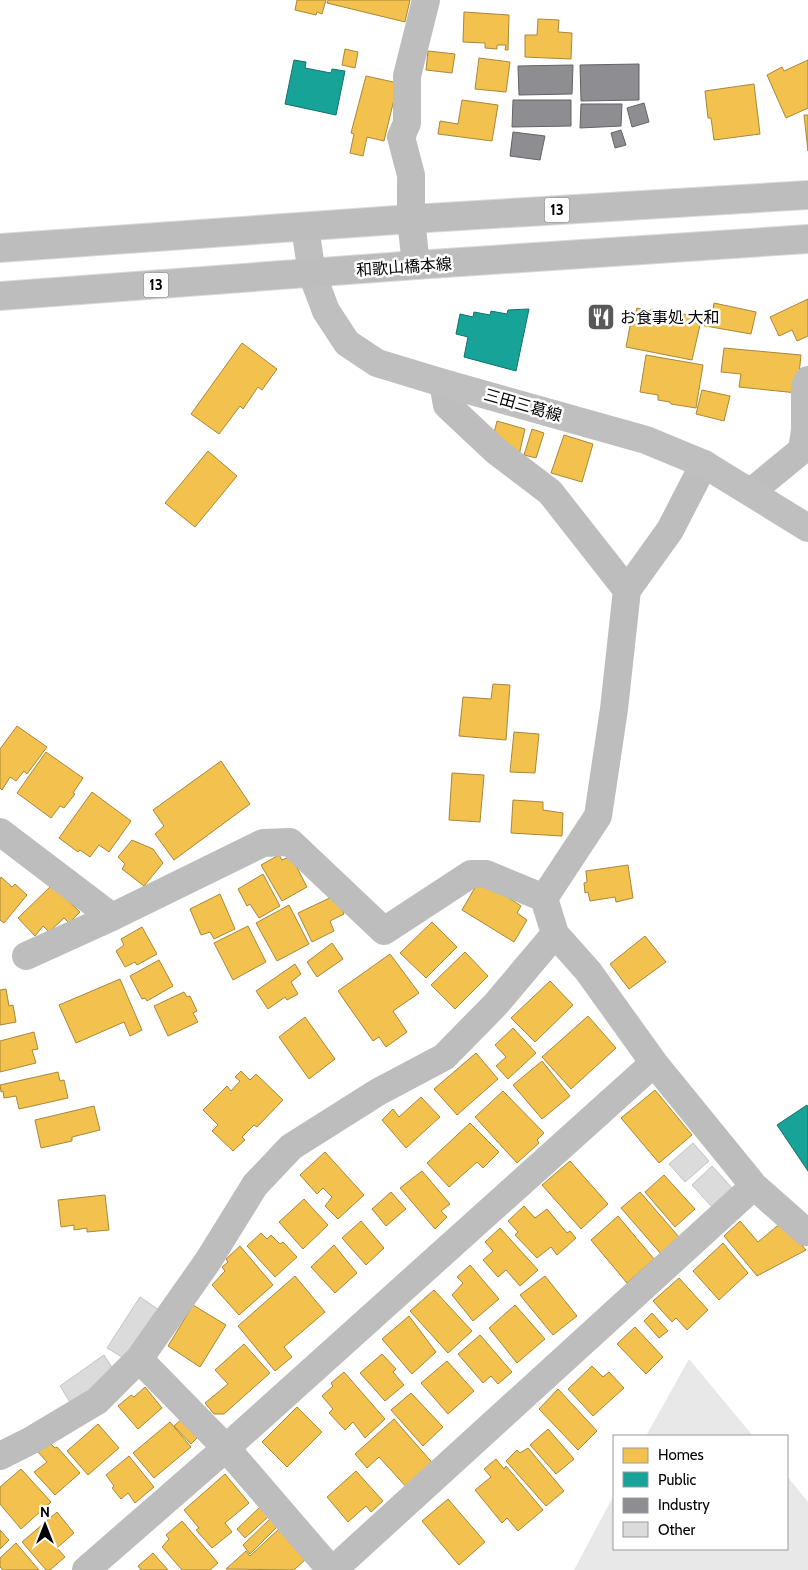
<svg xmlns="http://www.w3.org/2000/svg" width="808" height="1570" font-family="Cabin,'Noto Sans JP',sans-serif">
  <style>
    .green { fill: #e8e8e8 }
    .homes { fill: #f2c14e; stroke: #a98737 }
    .public { fill: #17a398; stroke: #10726a }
    .industry { fill: #8d8d92; stroke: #636366 }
    .building { fill: #dbdbdb; stroke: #c3c3c3 }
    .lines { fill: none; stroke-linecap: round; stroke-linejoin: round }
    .primary-casing { stroke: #dbdbdb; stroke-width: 30 }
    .minor { stroke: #bdbdbd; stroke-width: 28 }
    .secondary { stroke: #bfbfbf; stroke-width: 28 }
    .primary { stroke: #bdbdbd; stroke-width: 28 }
    .labels { text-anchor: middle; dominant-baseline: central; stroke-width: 5; stroke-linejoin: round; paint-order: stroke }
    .shield { fill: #fff; stroke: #4c4c4c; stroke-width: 1 }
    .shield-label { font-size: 15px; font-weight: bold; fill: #000 }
    .street-label { font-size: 16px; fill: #000; stroke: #fff }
    .poi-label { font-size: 16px; fill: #000; stroke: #fff; text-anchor: start }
  </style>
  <rect width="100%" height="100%" fill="#fff"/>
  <!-- green -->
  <path class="green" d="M 689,1359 L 753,1436 L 646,1436 Z
    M 787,1476 L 808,1502 L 808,1570 L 574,1570 L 614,1495 L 614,1549 L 787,1549 Z"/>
  <!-- homes -->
  <path class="homes" d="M 297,0 L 326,0 L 322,14 L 317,12 L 316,15 L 295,10 Z
    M 328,0 L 410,0 L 405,22 L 327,3 Z
    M 464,12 L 509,15 L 508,50 L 505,50 L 506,45 L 497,45 L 497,49 L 485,48 L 485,43 L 463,42 Z
    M 538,19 L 559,20 L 558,32 L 572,33 L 571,59 L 525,57 L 525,35 L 537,35 Z
    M 345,49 L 358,52 L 355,68 L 342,65 Z
    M 428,51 L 455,54 L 452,73 L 426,70 Z
    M 479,58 L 510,62 L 506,92 L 475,89 Z
    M 808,60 L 808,108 L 786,118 L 767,75 L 782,67 L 784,71 Z
    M 366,76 L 398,83 L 384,141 L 367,137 L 363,156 L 350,153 L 354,134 L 351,133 Z
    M 754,84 L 760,134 L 714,140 L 711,118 L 708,118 L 705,91 Z
    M 462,100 L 498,105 L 492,141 L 438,134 L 440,121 L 458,124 Z
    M 804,115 L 808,115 L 808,151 Z
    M 808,299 L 808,336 L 797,341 L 792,330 L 779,336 L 770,317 Z
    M 714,303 L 756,312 L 751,334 L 700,325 L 692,360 L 626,347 L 631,321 L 636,322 L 638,315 L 635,315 L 637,308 L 650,311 L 651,309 L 696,316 L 697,312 L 712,315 Z
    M 242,343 L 277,369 L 262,390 L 258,387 L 243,409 L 240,406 L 219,434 L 191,414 Z
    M 724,348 L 801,355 L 797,393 L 739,387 L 741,374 L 721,372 Z
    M 646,355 L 703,365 L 696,408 L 671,404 L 670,402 L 658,400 L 658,395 L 640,392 Z
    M 702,390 L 730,396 L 724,421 L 696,414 Z
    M 497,421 L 525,429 L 519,455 L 493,437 Z
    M 532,429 L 544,433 L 536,458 L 524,455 Z
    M 564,435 L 593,444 L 582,482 L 551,473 Z
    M 208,451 L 237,476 L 195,527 L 165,503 Z
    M 493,684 L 510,685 L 506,740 L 459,736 L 463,697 L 491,699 Z
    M 17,726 L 47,747 L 27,774 L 24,771 L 16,781 L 10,777 L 2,790 L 0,788 L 0,749 Z
    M 514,732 L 539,734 L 535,773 L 510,772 Z
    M 46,752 L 83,778 L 73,793 L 75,794 L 64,808 L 60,806 L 51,818 L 17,793 Z
    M 221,761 L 250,804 L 174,860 L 155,834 L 164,826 L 153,810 Z
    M 452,773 L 484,775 L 480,822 L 449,820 Z
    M 92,792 L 131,821 L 109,852 L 99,845 L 90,857 L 80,850 L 78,852 L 59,838 Z
    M 513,800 L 543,802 L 543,810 L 563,813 L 562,836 L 511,833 Z
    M 132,840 L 153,849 L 163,863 L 144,886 L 122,869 L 125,864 L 118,857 Z
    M 279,855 L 282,860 L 291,856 L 307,887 L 282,901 L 261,865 Z
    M 628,865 L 633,898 L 616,902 L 615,897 L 590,901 L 588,892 L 585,893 L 584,883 L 587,882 L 586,871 Z
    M 263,874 L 280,906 L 259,918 L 250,904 L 247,906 L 238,889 Z
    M 1,877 L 12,887 L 15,884 L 27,895 L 4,923 L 0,920 L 0,879 Z
    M 480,879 L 521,906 L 517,913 L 527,920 L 514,942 L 462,910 Z
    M 52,885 L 80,912 L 69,923 L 64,918 L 49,932 L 43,926 L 35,936 L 18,918 Z
    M 220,894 L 235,929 L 214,939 L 210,932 L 201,935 L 190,909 Z
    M 336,895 L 344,914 L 330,921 L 334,931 L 312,942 L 298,913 Z
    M 289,905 L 309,944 L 277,961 L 256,923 Z
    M 432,922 L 457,947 L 426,978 L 400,953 Z
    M 248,926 L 266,962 L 233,980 L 214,943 Z
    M 142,927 L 157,954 L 137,965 L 135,962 L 125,967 L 116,951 L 124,945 L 121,939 Z
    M 645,936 L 666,962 L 629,989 L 610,964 Z
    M 332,943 L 343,959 L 317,977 L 307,962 Z
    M 465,952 L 488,976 L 455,1009 L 431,985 Z
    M 390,954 L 419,993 L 393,1011 L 407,1032 L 386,1047 L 379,1037 L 373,1041 L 338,991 Z
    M 159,960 L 173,986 L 147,1001 L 145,998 L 142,999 L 130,976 Z
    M 295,964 L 301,974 L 291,982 L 298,994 L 287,1000 L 285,997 L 268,1009 L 256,991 Z
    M 120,979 L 142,1030 L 130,1036 L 124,1022 L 76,1043 L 59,1005 Z
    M 550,981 L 573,1005 L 535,1042 L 511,1018 Z
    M 6,989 L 9,1006 L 13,1005 L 16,1022 L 0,1025 L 0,990 Z
    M 184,992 L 187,997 L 190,996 L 197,1011 L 193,1013 L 198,1022 L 168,1036 L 154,1006 Z
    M 588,1016 L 616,1048 L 571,1089 L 542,1057 Z
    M 305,1017 L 335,1059 L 309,1079 L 279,1037 Z
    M 513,1028 L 536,1053 L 508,1079 L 496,1066 L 506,1057 L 495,1045 Z
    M 34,1032 L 38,1049 L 32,1050 L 36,1063 L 0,1072 L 0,1041 Z
    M 476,1053 L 498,1079 L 457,1115 L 434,1089 Z
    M 542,1061 L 570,1096 L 542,1119 L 513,1085 Z
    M 241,1071 L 250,1080 L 256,1074 L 283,1100 L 257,1127 L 254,1125 L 242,1137 L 245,1140 L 233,1151 L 212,1131 L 218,1125 L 203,1110 L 227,1086 L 231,1091 L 240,1081 L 235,1077 Z
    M 58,1072 L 60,1081 L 64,1080 L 68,1098 L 19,1109 L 16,1096 L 4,1098 L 3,1091 L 1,1092 L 0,1085 Z
    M 655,1090 L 692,1135 L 659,1163 L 621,1118 Z
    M 503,1091 L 544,1133 L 537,1140 L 539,1143 L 517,1163 L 475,1117 Z
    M 421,1097 L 440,1117 L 406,1148 L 382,1120 L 393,1109 L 399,1117 Z
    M 94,1106 L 100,1130 L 72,1137 L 72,1141 L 41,1148 L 35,1120 Z
    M 470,1123 L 499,1152 L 483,1168 L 477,1162 L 449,1187 L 427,1163 Z
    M 325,1152 L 364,1195 L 338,1219 L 325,1206 L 332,1197 L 323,1188 L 317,1194 L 300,1175 Z
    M 570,1161 L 608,1204 L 581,1229 L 542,1185 Z
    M 422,1171 L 450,1204 L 441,1211 L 447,1217 L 435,1229 L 400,1188 Z
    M 664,1175 L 695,1209 L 675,1227 L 645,1192 Z
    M 391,1192 L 406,1209 L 386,1226 L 372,1209 Z
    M 640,1192 L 679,1237 L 661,1254 L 621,1208 Z
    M 105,1195 L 109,1230 L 87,1232 L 87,1228 L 74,1230 L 74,1225 L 61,1227 L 58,1200 Z
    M 304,1199 L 328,1225 L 303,1249 L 279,1222 Z
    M 524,1206 L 535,1218 L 547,1209 L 567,1233 L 570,1231 L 576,1238 L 557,1255 L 551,1247 L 537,1258 L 515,1235 L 518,1232 L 508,1221 Z
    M 618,1216 L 654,1259 L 627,1283 L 591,1240 Z
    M 361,1221 L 384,1248 L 366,1265 L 342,1238 Z
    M 740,1221 L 758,1242 L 782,1222 L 806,1250 L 757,1276 L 724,1236 Z
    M 500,1228 L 538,1270 L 520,1286 L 506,1270 L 498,1277 L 483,1260 L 493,1251 L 485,1242 Z
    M 261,1233 L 267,1239 L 271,1235 L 280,1244 L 283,1242 L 297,1257 L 275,1277 L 247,1246 Z
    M 723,1243 L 748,1273 L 719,1300 L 693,1271 Z
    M 334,1245 L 357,1273 L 335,1293 L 311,1267 Z
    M 240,1246 L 273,1285 L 239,1315 L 212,1285 L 225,1271 L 222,1267 L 228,1262 L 226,1259 Z
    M 470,1265 L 499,1299 L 473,1321 L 452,1295 L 463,1283 L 457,1277 Z
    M 295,1276 L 325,1312 L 284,1347 L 292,1357 L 275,1371 L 238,1326 Z
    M 545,1276 L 577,1316 L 553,1335 L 520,1295 Z
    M 679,1278 L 708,1310 L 687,1330 L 676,1318 L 672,1322 L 653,1301 Z
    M 434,1290 L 472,1331 L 448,1353 L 410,1311 Z
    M 193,1305 L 226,1325 L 200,1367 L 168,1346 Z
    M 515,1305 L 545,1339 L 517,1363 L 489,1328 Z
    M 652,1313 L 668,1331 L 659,1338 L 644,1321 Z
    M 409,1316 L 436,1352 L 412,1374 L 382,1339 Z
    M 635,1327 L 663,1357 L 646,1374 L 617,1344 Z
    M 480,1335 L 512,1372 L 498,1384 L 491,1376 L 483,1383 L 458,1354 Z
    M 244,1344 L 270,1373 L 224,1414 L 214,1414 L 205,1403 L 228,1384 L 215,1370 Z
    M 382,1354 L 396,1369 L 393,1372 L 404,1385 L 385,1401 L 360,1373 Z
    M 447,1361 L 474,1391 L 448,1414 L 421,1383 Z
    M 592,1366 L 603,1377 L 609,1372 L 624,1388 L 593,1416 L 568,1389 Z
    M 344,1372 L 385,1419 L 365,1438 L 353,1422 L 345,1430 L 329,1413 L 333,1409 L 322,1396 L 333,1386 L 331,1383 Z
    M 145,1387 L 162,1408 L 138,1429 L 118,1406 L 131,1395 L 134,1397 Z
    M 558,1389 L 597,1431 L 578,1450 L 539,1409 Z
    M 411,1393 L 443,1427 L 423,1446 L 391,1410 Z
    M 297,1407 L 322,1432 L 287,1467 L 262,1442 Z
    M 183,1418 L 199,1436 L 191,1444 L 174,1426 Z
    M 394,1419 L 436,1467 L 410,1491 L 379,1457 L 367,1468 L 355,1454 Z
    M 170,1422 L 191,1447 L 154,1478 L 133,1453 Z
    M 98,1424 L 119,1448 L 88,1475 L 67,1451 Z
    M 548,1429 L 574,1459 L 556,1474 L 530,1445 Z
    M 49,1442 L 55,1448 L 57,1447 L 80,1473 L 55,1495 L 34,1472 L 47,1462 L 38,1452 Z
    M 528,1448 L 564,1491 L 546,1506 L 506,1461 L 517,1450 L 520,1453 Z
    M 129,1456 L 154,1487 L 135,1503 L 128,1493 L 121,1499 L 112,1488 L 114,1486 L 106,1475 Z
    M 496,1459 L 504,1469 L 506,1466 L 543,1510 L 518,1531 L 507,1518 L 502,1523 L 475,1490 L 491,1477 L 484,1469 Z
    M 21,1469 L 51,1502 L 21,1529 L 0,1504 L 0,1487 Z
    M 356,1471 L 383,1501 L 371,1512 L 366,1506 L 348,1522 L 327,1497 Z
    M 225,1474 L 249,1503 L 225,1523 L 232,1532 L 212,1548 L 196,1530 L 199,1528 L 184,1510 Z
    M 448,1499 L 485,1542 L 459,1565 L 422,1521 Z
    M 260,1507 L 269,1516 L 245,1538 L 237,1529 Z
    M 57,1512 L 74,1533 L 57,1548 L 65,1557 L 50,1570 L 46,1570 L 22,1542 Z
    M 272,1517 L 279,1525 L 250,1554 L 243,1545 Z
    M 182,1521 L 218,1563 L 210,1570 L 182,1570 L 162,1547 L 169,1539 L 166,1535 Z
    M 281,1527 L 308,1557 L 294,1570 L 226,1569 L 246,1551 L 250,1556 Z
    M 0,1530 L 9,1540 L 0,1549 Z
    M 16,1543 L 39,1570 L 3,1570 L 0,1567 L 0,1558 Z
    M 153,1553 L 168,1570 L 141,1570 L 138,1566 Z"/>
  <!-- public -->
  <path class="public" d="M 294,60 L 306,62 L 305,68 L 331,73 L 332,69 L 345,71 L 336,115 L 285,104 Z
    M 529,309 L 516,371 L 464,357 L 468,337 L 456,334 L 460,314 L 473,317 L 474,312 L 490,315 L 491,311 L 507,314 L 508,310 Z
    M 807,1105 L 808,1107 L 808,1171 L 777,1125 Z"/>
  <!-- industry -->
  <path class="industry" d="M 639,64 L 639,100 L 581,101 L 580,65 Z
    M 573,65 L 572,94 L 519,95 L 518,66 Z
    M 513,100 L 571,100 L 571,126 L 512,127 Z
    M 644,103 L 649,122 L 632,127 L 627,108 Z
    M 581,104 L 622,104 L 621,126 L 580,128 Z
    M 621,130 L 626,145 L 615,148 L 611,133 Z
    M 513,132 L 545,136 L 540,160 L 510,156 Z"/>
  <!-- building -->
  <path class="building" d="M 693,1143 L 709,1161 L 685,1182 L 669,1164 Z
    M 712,1166 L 733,1189 L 713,1208 L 692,1185 Z
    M 140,1297 L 159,1310 L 127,1360 L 107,1348 Z
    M 104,1355 L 115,1372 L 71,1404 L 60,1386 Z"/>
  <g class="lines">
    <!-- primary casing -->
    <g class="primary-casing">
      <path id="primary" d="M 0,248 L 411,219 L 808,195
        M 0,296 L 416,265 L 808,239"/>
    </g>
    <!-- minor -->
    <path class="minor" d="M 416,265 L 411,219 L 411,175 L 401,137 L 407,123 L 407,76 L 426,0
      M 443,383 L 447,405 L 496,451 L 550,492 L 627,590
      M 704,464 L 670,530 L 627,590 L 614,709 L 598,816 L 544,898 L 555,934 L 588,971 L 654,1063 L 754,1186 L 806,1232 L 808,1231
      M 751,492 L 802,450 L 805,430 L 805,387 L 808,380
      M 0,832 L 112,917
      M 26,956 L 112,917 L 263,843 L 290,842 L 384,931 L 471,874 L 486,874 L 544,898
      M 0,1456 L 30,1441 L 97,1401 L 139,1359
      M 86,1570 L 226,1448 L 654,1063
      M 331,1570 L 226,1448 L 139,1359 L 208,1261 L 255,1185 L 291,1147 L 378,1092 L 444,1057 L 496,1004 L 555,934
      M 333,1570 L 754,1186"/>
    <!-- secondary -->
    <path class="secondary" d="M 305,227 L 312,274 L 326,311 L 347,343 L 377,363 L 443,383 L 646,440 L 704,464 L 808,528"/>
    <!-- primary -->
    <use href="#primary" class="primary"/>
  </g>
  <!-- icons -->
  <defs>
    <g id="restaurant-square" transform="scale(1.4375)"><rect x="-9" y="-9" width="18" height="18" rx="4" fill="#595959" stroke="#fff"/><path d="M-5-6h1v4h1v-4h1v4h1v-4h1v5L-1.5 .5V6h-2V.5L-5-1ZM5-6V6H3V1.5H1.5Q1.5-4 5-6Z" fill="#fff"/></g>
  </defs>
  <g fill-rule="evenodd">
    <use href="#restaurant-square" x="601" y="317"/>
  </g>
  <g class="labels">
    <!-- shield labels -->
    <g class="shield">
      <rect x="544.5" y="197.5" width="25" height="25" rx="4"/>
      <rect x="143.5" y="272.5" width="25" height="25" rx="4"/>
    </g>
    <g class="shield-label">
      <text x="557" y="210">13</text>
      <text x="156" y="285">13</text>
    </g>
    <!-- street labels -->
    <g class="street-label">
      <text transform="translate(404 267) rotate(-4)">和歌山橋本線</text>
      <text transform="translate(523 405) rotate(16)">三田三葛線</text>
    </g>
    <!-- poi labels -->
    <g class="poi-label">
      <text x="620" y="317">お食事処 大和</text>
    </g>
  </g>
  <!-- legend -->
  <rect x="613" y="1435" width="175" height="115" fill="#ffffff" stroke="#999999"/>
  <rect x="623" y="1448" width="25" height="15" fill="#f2c14e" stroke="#999999"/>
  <text x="658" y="1460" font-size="15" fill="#000000">Homes</text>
  <rect x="623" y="1472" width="25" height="15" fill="#17a398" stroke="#999999"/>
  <text x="658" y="1485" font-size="15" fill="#000000">Public</text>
  <rect x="623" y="1498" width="25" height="15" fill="#8d8d92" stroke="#999999"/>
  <text x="658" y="1510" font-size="15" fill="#000000">Industry</text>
  <rect x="623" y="1522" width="25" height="15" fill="#dbdbdb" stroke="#999999"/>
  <text x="658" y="1535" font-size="15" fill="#000000">Other</text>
  <!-- north arrow -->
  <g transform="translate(45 1525)" stroke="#ffffff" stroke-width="4" paint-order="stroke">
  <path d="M0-4L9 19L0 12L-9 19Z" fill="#000000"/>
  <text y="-8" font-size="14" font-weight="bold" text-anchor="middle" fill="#000000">N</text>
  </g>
</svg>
